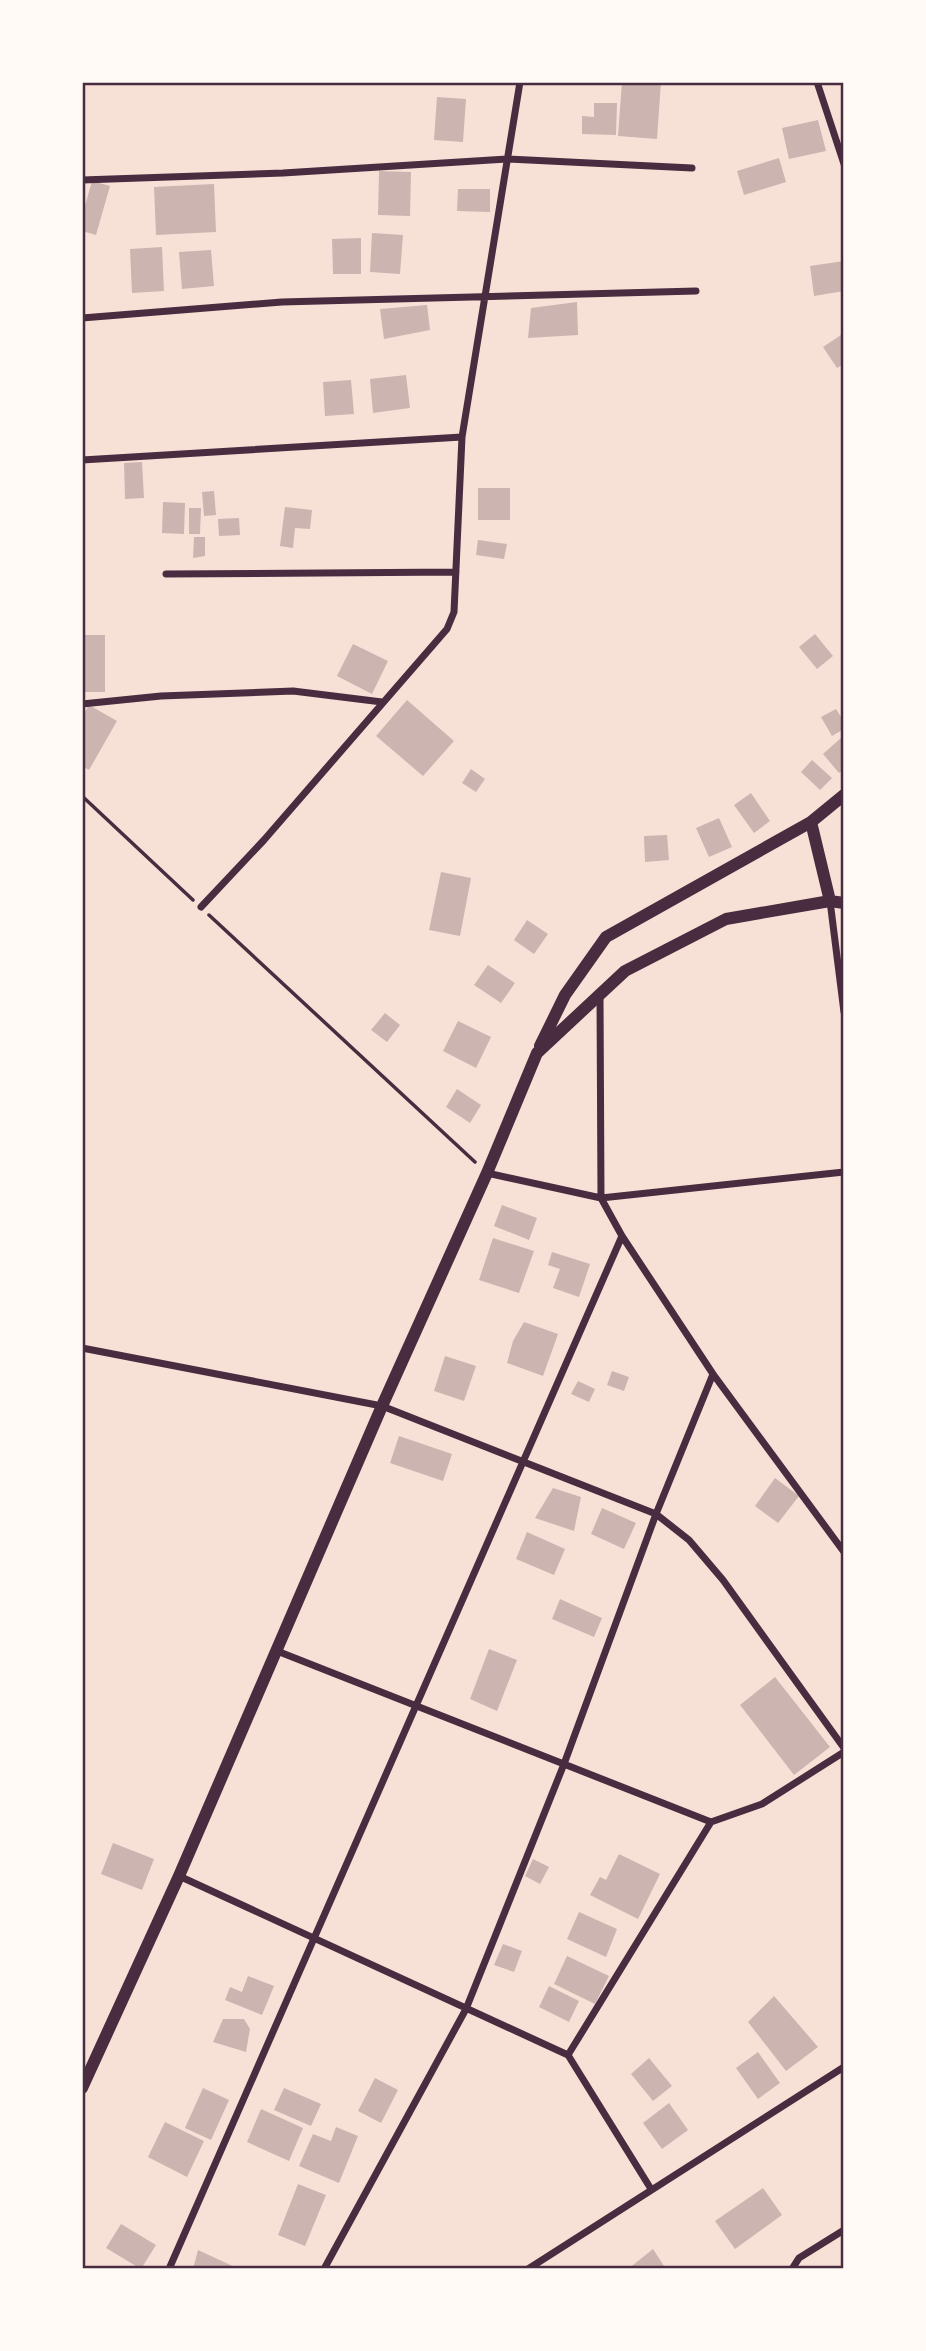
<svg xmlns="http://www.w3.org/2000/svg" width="926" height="2351" font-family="Arial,sans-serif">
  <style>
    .building { fill: #ccb4b1 }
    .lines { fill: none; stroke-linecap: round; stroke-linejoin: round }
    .path { stroke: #4a2c40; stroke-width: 3.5 }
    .minor { stroke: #4a2c40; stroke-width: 7 }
    .tertiary { stroke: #4a2c40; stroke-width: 12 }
    .neatline { fill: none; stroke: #4a2c40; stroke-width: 2.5 }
  </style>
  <rect width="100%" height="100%" fill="#f7e1d7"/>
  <!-- building -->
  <path class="building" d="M 622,82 L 661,82 L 657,139 L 618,136 Z
    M 437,97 L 466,99 L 463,142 L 434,140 Z
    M 594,103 L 617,103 L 616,135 L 582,134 L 582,116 L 594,117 Z
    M 818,120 L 826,151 L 789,159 L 782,128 Z
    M 779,158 L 786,182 L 744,195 L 737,171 Z
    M 379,171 L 411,172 L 410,216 L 378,215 Z
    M 92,181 L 110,186 L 96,235 L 82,231 L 82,216 Z
    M 214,184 L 216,232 L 156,235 L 154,187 Z
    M 458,189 L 490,189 L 490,212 L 457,211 Z
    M 372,233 L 403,235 L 400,274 L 370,272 Z
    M 361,238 L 361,274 L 333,274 L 332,239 Z
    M 162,247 L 164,291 L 132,293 L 130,249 Z
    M 211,250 L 214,286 L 182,289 L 179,252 Z
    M 844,261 L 844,291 L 814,296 L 810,266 Z
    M 577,302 L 578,335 L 528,338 L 531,308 Z
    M 427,305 L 430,330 L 384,339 L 380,309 Z
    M 844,333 L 844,364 L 837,368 L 823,347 Z
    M 406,375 L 410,408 L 373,413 L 370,379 Z
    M 351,380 L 354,414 L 325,416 L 323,382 Z
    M 142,462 L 144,498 L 125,499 L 124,463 Z
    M 478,488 L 510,488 L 510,520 L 478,520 Z
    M 214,491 L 216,515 L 204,516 L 202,492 Z
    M 163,502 L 185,503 L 184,534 L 162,533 Z
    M 285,507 L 312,510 L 310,529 L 295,528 L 293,548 L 280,546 Z
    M 189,508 L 201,508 L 200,534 L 189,534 Z
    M 239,518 L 240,535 L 219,536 L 218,519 Z
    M 194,537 L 205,537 L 205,556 L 193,558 Z
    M 478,540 L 507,544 L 504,559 L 476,555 Z
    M 815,634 L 833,656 L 817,669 L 799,647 Z
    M 82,635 L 105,635 L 105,692 L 82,692 Z
    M 353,644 L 388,661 L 372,694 L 337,676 Z
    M 407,700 L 454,741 L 423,776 L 376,736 Z
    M 89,705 L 117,721 L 89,770 L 82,766 L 82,717 Z
    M 836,709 L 844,722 L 844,729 L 832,736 L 821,717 Z
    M 842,737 L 844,769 L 839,773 L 823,754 Z
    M 812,760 L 832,778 L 820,790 L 801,772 Z
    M 471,769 L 485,779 L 476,792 L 462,783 Z
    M 751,793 L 770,821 L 754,833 L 734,805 Z
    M 719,818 L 732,847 L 709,857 L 696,828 Z
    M 667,835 L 669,860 L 645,862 L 644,836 Z
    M 441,872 L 471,878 L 460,936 L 429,930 Z
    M 527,920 L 548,934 L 534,954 L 514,940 Z
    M 488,965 L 515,983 L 501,1003 L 474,985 Z
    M 385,1013 L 400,1025 L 387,1042 L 371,1030 Z
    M 458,1021 L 491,1037 L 476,1068 L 443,1051 Z
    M 457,1089 L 481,1105 L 470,1123 L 446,1107 Z
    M 502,1205 L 537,1218 L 529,1240 L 494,1226 Z
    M 493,1238 L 534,1251 L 519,1293 L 479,1280 Z
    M 552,1252 L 590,1264 L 579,1297 L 553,1288 L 560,1269 L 548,1265 Z
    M 524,1322 L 558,1334 L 543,1376 L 507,1363 L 513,1341 Z
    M 445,1356 L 476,1366 L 464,1401 L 434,1391 Z
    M 612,1371 L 629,1377 L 624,1391 L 607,1385 Z
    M 578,1381 L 595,1389 L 589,1402 L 571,1394 Z
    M 399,1436 L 452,1454 L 443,1481 L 390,1463 Z
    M 775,1478 L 799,1496 L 778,1523 L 755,1506 Z
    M 553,1488 L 581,1497 L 574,1531 L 535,1518 Z
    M 602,1508 L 636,1523 L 624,1549 L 591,1534 Z
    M 527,1532 L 565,1549 L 554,1575 L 516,1559 Z
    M 560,1599 L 602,1618 L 594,1637 L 552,1619 Z
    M 489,1649 L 517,1660 L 497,1711 L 470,1699 Z
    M 775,1677 L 830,1747 L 794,1775 L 740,1705 Z
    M 113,1843 L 154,1859 L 142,1890 L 101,1874 Z
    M 619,1854 L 660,1874 L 638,1919 L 590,1895 L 600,1877 L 606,1880 Z
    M 533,1859 L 549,1867 L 540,1884 L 525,1876 Z
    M 579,1912 L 617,1929 L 606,1957 L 567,1939 Z
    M 503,1944 L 522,1951 L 514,1972 L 494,1965 Z
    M 567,1956 L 609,1976 L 595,2004 L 554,1984 Z
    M 248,1976 L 274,1986 L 262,2015 L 225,2000 L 230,1987 L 242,1992 Z
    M 549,1986 L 579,2001 L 569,2022 L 539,2007 Z
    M 774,1996 L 818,2047 L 786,2071 L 748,2022 Z
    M 223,2019 L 244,2019 L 250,2029 L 246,2052 L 213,2042 Z
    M 758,2052 L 780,2083 L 758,2099 L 736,2068 Z
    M 649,2058 L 672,2086 L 653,2101 L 631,2074 Z
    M 375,2078 L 398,2090 L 381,2123 L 358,2111 Z
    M 203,2088 L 229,2100 L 211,2140 L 185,2128 Z
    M 284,2088 L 321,2104 L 311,2126 L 274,2110 Z
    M 669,2103 L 688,2130 L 662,2149 L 643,2123 Z
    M 261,2109 L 303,2128 L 289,2161 L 247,2142 Z
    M 165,2122 L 204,2141 L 187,2177 L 148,2157 Z
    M 336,2127 L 358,2136 L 339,2183 L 299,2166 L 313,2134 L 331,2141 Z
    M 298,2184 L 326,2195 L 305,2246 L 278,2235 Z
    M 763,2188 L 782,2215 L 735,2249 L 715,2221 Z
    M 121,2224 L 156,2245 L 141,2269 L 106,2248 Z
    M 653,2249 L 666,2269 L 628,2269 Z
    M 198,2250 L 239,2269 L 193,2269 Z"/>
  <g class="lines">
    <!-- path -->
    <path class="path" d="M 82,796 L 193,900
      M 209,915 L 475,1162"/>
    <!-- minor -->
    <path class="minor" d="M 817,82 L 844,164
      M 82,180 L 283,173 L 507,159 L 692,168
      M 82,318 L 282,302 L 696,291
      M 82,460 L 462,437
      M 166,574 L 456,572
      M 82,704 L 161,696 L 293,691 L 382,702
      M 830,901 L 844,1012
      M 201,907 L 264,840 L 447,629 L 454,612 L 462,437 L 520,82
      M 600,995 L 601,1198 L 622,1236 L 713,1374 L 844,1552
      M 487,1173 L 601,1198 L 844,1172
      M 82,1348 L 382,1406 L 656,1514 L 689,1540 L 723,1580 L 844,1748
      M 277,1651 L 711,1822 L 762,1804 L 844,1752
      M 179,1876 L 568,2055 L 651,2189
      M 568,2055 L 711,1822
      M 169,2269 L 622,1236
      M 324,2269 L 466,2009 L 564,1764 L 656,1514 L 713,1374
      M 528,2269 L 844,2067
      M 792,2269 L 799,2258 L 844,2230"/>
    <!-- tertiary -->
    <path class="tertiary" d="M 811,822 L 830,901
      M 540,1046 L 565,995 L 606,937 L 811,822 L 844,795
      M 82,2088 L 179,1876 L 382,1406 L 487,1173 L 537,1053 L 625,971 L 726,919 L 830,901 L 844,903"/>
  </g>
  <!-- border -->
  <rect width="926" height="2351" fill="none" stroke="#fffaf5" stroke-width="168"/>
  <rect x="84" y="84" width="758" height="2183" class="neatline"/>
</svg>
